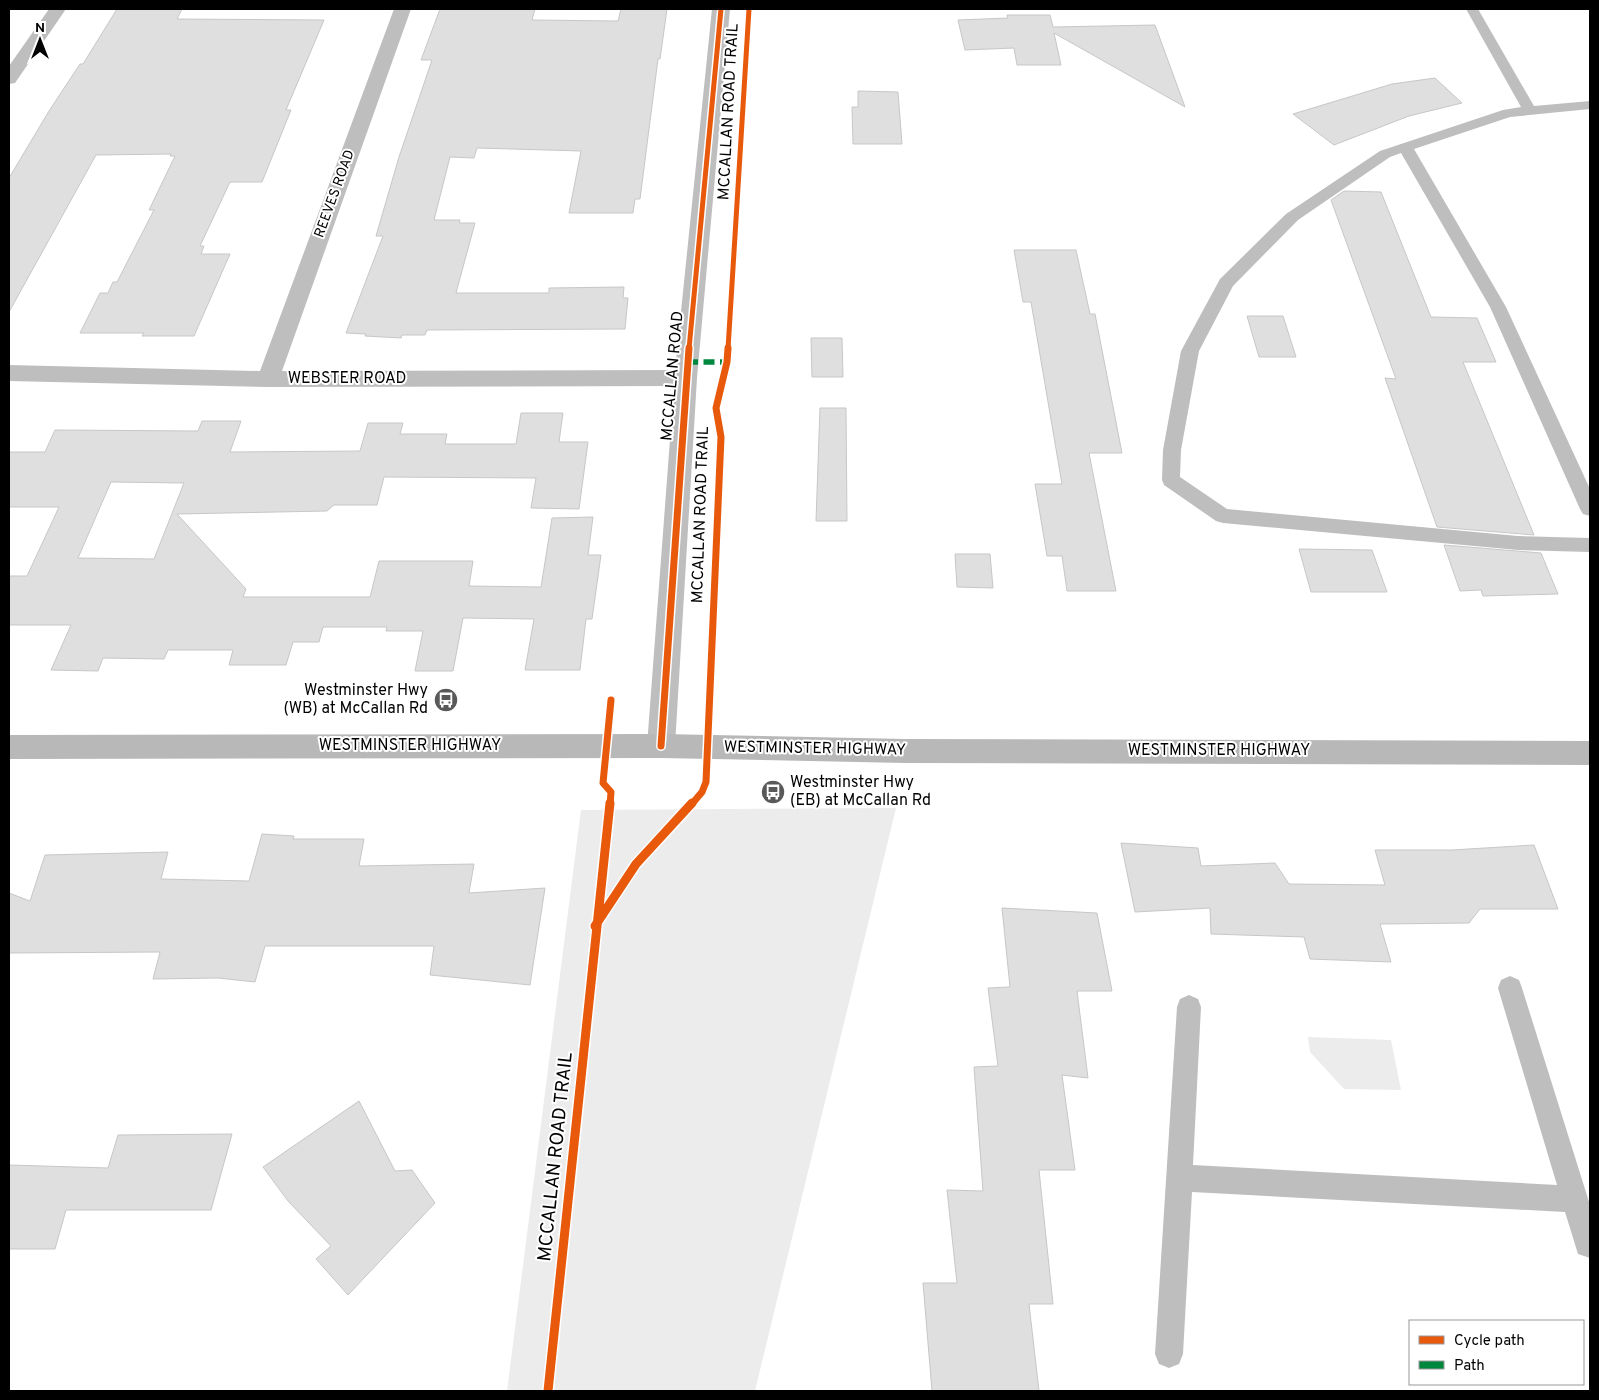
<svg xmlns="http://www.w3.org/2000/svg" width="1599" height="1400" font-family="Overpass,sans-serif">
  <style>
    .green { fill: #ececec }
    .building { fill: #dfdfdf; stroke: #c7c7c7; fill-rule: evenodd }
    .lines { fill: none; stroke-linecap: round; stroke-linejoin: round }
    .lane { fill: #bebebe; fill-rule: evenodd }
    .street { fill: #bebebe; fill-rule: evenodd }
    .secondary { fill: #b8b8b8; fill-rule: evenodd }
    .quiet { stroke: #00873e; stroke-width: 5.5; stroke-dasharray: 11 5.5; stroke-linecap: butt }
    .cycleway-far2-casing { stroke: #fff; stroke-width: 8 }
    .cycleway-far1-casing { stroke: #fff; stroke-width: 10 }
    .cycleway-casing { stroke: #fff; stroke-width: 12 }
    .cycleway-far2 { stroke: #e8590c; stroke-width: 5 }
    .cycleway-far1 { stroke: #e8590c; stroke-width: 7 }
    .cycleway { stroke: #e8590c; stroke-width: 9 }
    .labels { text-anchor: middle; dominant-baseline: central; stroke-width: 4; stroke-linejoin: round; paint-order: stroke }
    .far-street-label { font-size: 14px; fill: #000; stroke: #fff }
    .street-label { font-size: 16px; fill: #000; stroke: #fff }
    .poi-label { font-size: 16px; fill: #000; stroke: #fff; text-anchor: end }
    .near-street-label { font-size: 19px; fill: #000; stroke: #fff }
  </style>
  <rect width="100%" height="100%" fill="#fff"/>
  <!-- green -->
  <path class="green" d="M 896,808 L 755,1391 L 507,1391 L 581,810 Z
    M 1308,1037 L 1391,1040 L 1401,1090 L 1344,1089 L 1310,1052 Z"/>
  <!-- building -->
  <path class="building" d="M 117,9 L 182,9 L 177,19 L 324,20 L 286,110 L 291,110 L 262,182 L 230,182 L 200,246 L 204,246 L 201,254 L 230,254 L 194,336 L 142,336 L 144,333 L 80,333 L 100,293 L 108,293 L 113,282 L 117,282 L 154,210 L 149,210 L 175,156 L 170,156 L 171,154 L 96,155 L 9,312 L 9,178 L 49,111 L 80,64 L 83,64 Z
    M 440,9 L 535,9 L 532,20 L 618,21 L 621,9 L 667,9 L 660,59 L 658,59 L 640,199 L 635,199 L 633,213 L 569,213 L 581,151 L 477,148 L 474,158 L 450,157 L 434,220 L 460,220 L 459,223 L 475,223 L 456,293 L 549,293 L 549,288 L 624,287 L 623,298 L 628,298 L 625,329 L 427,330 L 425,335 L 402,335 L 401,338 L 365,336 L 366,334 L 346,333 L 383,236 L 376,236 L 399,157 L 432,60 L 421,60 Z
    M 1007,15 L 1050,15 L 1053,27 L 1155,25 L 1185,107 L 1054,33 L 1061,65 L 1017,65 L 1014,48 L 965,50 L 958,20 L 1008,18 Z
    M 1435,78 L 1462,103 L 1409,116 L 1334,145 L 1293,114 L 1392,84 Z
    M 858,91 L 898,92 L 902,144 L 853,144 L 852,107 L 858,107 Z
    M 1344,191 L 1381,192 L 1431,317 L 1477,318 L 1496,362 L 1463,362 L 1534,535 L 1437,527 L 1385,378 L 1396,379 L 1331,200 Z
    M 1014,250 L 1076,250 L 1090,314 L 1095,314 L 1122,453 L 1089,453 L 1116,591 L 1067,591 L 1062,556 L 1047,556 L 1035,484 L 1062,484 L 1031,302 L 1023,302 Z
    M 1247,316 L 1283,316 L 1296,357 L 1259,357 Z
    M 811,338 L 842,338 L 843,377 L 812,377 Z
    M 820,408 L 846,408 L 847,521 L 816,521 Z
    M 521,413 L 563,413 L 559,442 L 588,442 L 579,509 L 531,508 L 536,478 L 384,477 L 377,505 L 334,505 L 327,511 L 177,514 L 246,589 L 243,597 L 370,597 L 379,561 L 473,561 L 469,586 L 541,587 L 552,518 L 593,517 L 588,555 L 601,555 L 592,619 L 586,619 L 580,670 L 525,670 L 534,619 L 463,618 L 453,671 L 415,671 L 423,631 L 386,631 L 387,627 L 323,627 L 319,642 L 293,642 L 286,665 L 229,665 L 233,650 L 168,650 L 164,659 L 103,658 L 98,671 L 51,670 L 71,625 L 9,625 L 9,576 L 27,576 L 59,507 L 9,507 L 9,452 L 45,452 L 55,430 L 198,431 L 202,421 L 241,421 L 230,452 L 360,451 L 368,423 L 403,423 L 400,434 L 447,434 L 445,444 L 516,444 ZM 111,482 L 184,483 L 154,559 L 78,558 Z
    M 1444,545 L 1541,553 L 1558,594 L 1483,596 L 1481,590 L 1460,591 Z
    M 1299,549 L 1372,550 L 1387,592 L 1311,592 Z
    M 955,554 L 990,554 L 993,588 L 957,587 Z
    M 262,834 L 294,836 L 293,839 L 364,839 L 359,866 L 474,864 L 469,893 L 545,888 L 530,985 L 430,975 L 434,946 L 265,946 L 255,982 L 218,978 L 153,979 L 160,952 L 9,953 L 9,893 L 30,901 L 45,855 L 168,852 L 161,879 L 249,881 Z
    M 1121,843 L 1198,848 L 1201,866 L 1275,863 L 1289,884 L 1385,885 L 1375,850 L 1452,850 L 1534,845 L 1558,909 L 1480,909 L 1469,923 L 1380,924 L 1391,962 L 1310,959 L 1304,937 L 1211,934 L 1210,908 L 1135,912 Z
    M 1002,908 L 1097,913 L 1112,991 L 1077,991 L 1088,1078 L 1062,1075 L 1075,1170 L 1039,1170 L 1053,1304 L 1029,1304 L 1039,1391 L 932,1391 L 923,1283 L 957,1283 L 947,1190 L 983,1191 L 974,1067 L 998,1066 L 988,988 L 1010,987 Z
    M 359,1101 L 395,1171 L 412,1170 L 435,1203 L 348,1295 L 316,1259 L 331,1246 L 288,1201 L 263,1167 Z
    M 232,1134 L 211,1210 L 66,1210 L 55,1249 L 9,1249 L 9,1165 L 108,1168 L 118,1135 Z"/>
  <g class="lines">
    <!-- lane -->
    <path class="lane" d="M 1466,9 L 1478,9 L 1534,106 L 1590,101 L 1590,109 L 1510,117 L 1414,149 L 1506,307 L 1590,489 L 1590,516 L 1583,514 L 1580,509 L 1490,307 L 1401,153 L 1390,157 L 1298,220 L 1233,286 L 1199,351 L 1181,450 L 1180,477 L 1227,509 L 1518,536 L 1590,538 L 1590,552 L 1518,550 L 1223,523 L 1216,521 L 1164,485 L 1162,480 L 1163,450 L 1181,351 L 1220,279 L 1286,214 L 1380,151 L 1503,110 L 1521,107 Z
      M 1510,976 L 1519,980 L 1522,988 L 1590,1205 L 1590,1258 L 1578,1254 L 1565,1212 L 1192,1192 L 1183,1354 L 1179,1364 L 1169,1368 L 1159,1364 L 1155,1354 L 1177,1007 L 1180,999 L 1189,995 L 1198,999 L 1201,1007 L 1193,1165 L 1557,1185 L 1498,988 L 1501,980 Z"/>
    <!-- street -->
    <path class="street" d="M 49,9 L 66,9 L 15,83 L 9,84 L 9,66 Z
      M 394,9 L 411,9 L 282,371 L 675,370 L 712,9 L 730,9 L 697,378 L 675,746 L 671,754 L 661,758 L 651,754 L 647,746 L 674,386 L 268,387 L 9,381 L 9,365 L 260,371 Z"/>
    <!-- secondary -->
    <path class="secondary" d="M 661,734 L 905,739 L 1590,741 L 1590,765 L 905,763 L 661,758 L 9,759 L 9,735 Z"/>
    <!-- quiet -->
    <path class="quiet" d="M 687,362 L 727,362"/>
    <!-- cycleway-far2 casing -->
    <g class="cycleway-far2-casing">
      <path id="cycleway-far2" d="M 689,349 L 721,9
        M 728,349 L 749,9"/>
    </g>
    <!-- cycleway-far1 casing -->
    <g class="cycleway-far1-casing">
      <path id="cycleway-far1" d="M 661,746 L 689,348
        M 610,805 L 611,792 L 603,783 L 611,700
        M 691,805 L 702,792 L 706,782 L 721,437 L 716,408 L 727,362 L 728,348"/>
    </g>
    <!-- cycleway casing -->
    <g class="cycleway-casing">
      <path id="cycleway" d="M 595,926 L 636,864 L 692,803
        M 548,1391 L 610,803"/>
    </g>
    <!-- cycleway-far2 -->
    <use href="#cycleway-far2" class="cycleway-far2"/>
    <!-- cycleway-far1 -->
    <use href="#cycleway-far1" class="cycleway-far1"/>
    <!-- cycleway -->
    <use href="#cycleway" class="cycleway"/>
  </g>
  <!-- icons -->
  <defs>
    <g id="bus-disc" transform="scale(1.25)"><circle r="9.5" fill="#595959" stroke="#fff"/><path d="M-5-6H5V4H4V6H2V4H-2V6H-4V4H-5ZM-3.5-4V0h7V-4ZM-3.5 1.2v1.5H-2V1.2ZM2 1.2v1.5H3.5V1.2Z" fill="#fff"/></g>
  </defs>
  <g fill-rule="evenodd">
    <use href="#bus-disc" x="446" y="700"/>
    <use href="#bus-disc" x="773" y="792"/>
  </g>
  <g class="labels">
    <!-- far-street labels -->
    <g class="far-street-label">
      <text transform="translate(335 194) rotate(-70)">REEVES ROAD</text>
    </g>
    <!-- street labels -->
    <g class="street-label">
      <text transform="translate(729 112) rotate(-87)">MCCALLAN ROAD TRAIL</text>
      <text transform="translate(673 376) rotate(-85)">MCCALLAN ROAD</text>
      <text x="347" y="379">WEBSTER ROAD</text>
      <text transform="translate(701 515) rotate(-88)">MCCALLAN ROAD TRAIL</text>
      <text x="410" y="746">WESTMINSTER HIGHWAY</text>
      <text transform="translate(815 749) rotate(1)">WESTMINSTER HIGHWAY</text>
      <text x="1219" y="751">WESTMINSTER HIGHWAY</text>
    </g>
    <!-- poi labels -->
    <g class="poi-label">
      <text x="428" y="691">Westminster Hwy<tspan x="428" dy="18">(WB) at McCallan Rd</tspan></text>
      <text x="790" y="783" text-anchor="start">Westminster Hwy<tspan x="790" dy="18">(EB) at McCallan Rd</tspan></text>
    </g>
    <!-- near-street labels -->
    <g class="near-street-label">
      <text transform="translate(556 1157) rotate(-84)">MCCALLAN ROAD TRAIL</text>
    </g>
  </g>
  <!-- border -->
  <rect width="1599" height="1400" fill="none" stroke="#000000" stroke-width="20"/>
  <!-- legend -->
  <rect x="1409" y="1320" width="175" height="65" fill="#ffffff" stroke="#999999"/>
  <rect x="1419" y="1336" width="25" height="8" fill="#e8590c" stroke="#999999"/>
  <text x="1454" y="1345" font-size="15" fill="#000000">Cycle path</text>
  <rect x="1419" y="1361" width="25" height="8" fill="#00873e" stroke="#999999"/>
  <text x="1454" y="1370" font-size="15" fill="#000000">Path</text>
  <!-- north arrow -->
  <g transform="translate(40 40)" stroke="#ffffff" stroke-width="4" paint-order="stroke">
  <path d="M0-4L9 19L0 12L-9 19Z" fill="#000000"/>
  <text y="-8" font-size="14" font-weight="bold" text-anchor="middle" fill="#000000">N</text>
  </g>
</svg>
